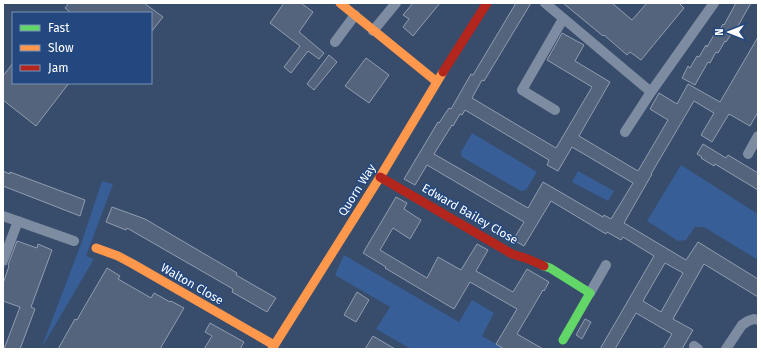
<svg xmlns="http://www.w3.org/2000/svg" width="761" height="352" font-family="'Fira Sans',sans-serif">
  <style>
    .green { fill: #375e97 }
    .building { fill: #54647c; stroke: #919db0; fill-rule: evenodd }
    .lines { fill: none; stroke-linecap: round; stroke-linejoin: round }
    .street { stroke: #7e8ca1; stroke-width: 10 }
    .fast { stroke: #63d668; stroke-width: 9 }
    .slow { stroke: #ff974d; stroke-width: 9 }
    .jam { stroke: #b3261e; stroke-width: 9 }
    .labels { text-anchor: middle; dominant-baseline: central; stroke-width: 3; stroke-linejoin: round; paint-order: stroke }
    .street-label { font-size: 12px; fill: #fff; stroke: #234880 }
  </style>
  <rect width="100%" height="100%" fill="#384c6b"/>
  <!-- green -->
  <path class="green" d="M 472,133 L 537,172 L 526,190 L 521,191 L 462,157 L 461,152 Z
    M 681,165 L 758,214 L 758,260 L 704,227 L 695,227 L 686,240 L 678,241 L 647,221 Z
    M 578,171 L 614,191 L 608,201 L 572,182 Z
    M 102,181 L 113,184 L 86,256 L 94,259 L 41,349 L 81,244 Z
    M 344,255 L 459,322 L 472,300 L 494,313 L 482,336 L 505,349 L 411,349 L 376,329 L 390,307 L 335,275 Z"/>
  <!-- building -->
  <path class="building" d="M 69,3 L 144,3 L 163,17 L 151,32 L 151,13 L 71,13 L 65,8 Z
    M 284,3 L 301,3 L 313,12 L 299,32 L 324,53 L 319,59 L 308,51 L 291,73 L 284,67 L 300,46 L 270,23 Z
    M 413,3 L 440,3 L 413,36 L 403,27 L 409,19 L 403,15 Z
    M 516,3 L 531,3 L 484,81 L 482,80 L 472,98 L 556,148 L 592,87 L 547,60 L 562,33 L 584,45 L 575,61 L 610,82 L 579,136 L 638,171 L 668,120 L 650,109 L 659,93 L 677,104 L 688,84 L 720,102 L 758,37 L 758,112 L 750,126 L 729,114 L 712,142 L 701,135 L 714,113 L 694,101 L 651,174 L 652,174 L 624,223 L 686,260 L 698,242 L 758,279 L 758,297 L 704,264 L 673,319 L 693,330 L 682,349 L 663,349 L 672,334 L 636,313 L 615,349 L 600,349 L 654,256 L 623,237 L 621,240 L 607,232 L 606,234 L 551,201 L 524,246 L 513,240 L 524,222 L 427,165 L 415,185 L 404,179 L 438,122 L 439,123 L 449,108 L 451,109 L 471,74 L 473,75 ZM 465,110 L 549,160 L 547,165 L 558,171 L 572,147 L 633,183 L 611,219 L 604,215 L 603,217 L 543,182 L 528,208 L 434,154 L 452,125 L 453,126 L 460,114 L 462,115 ZM 665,263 L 683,273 L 661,312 L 643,301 Z
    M 563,3 L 612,3 L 632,20 L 647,3 L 679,3 L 684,8 L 641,60 L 630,52 L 627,55 L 604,35 L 603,36 Z
    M 736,3 L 751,3 L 735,31 L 734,30 L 726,42 L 725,41 L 718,53 L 716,52 L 710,63 L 708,62 L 695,85 L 682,78 L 688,66 L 690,68 L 697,56 L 699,57 L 706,45 L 707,47 L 714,35 L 716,36 L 723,24 L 724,25 Z
    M 329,55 L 337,62 L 314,90 L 307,84 Z
    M 366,58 L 389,75 L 369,103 L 345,86 Z
    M 13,63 L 13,83 L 69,83 L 36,126 L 3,100 L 3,76 Z
    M 703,144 L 726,158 L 728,155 L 758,173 L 758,190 L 715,164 L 714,166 L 701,158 L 702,157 L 697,154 Z
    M 3,171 L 10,174 L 10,172 L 85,200 L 80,216 L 3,186 Z
    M 396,197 L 407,203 L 404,209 L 421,220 L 410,239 L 393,228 L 380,250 L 427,278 L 438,257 L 461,270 L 477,244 L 488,250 L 476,271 L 513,292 L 527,269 L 549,282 L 544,291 L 543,290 L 517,334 L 543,349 L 504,349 L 496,344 L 517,309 L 470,282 L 454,309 L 385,268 L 386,267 L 363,253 Z
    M 112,207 L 145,219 L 237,273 L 236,275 L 276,298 L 267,312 L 232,292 L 233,289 L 127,228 L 126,230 L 106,222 Z
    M 17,241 L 37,248 L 38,244 L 52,250 L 31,307 L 35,309 L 20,349 L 4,349 L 20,307 L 3,301 L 3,284 L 9,266 L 8,265 Z
    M 107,268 L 120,276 L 118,279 L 151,298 L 154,293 L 170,302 L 171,301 L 184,308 L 160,349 L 58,349 L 75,319 L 77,320 L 82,311 Z
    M 357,292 L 369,300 L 356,322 L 344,315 Z
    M 585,319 L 591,322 L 582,339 L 576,335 Z
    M 210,323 L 244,342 L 240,349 L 204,349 L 212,336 L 205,332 Z
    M 373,336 L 395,349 L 365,349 Z"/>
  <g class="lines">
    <!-- street -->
    <path class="street" d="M 545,3 L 651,92
      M 373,31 L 396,3
      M 335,42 L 355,15
      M 555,110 L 522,90 L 563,19
      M 625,132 L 651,92 L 714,3
      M 748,154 L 758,136
      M 3,216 L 74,241
      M 3,261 L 18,221
      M 590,293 L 606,265
      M 694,346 L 698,349
      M 726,349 L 742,325 L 748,321 L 754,319 L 758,320"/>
    <!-- fast -->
    <path class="fast" d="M 544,266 L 550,268 L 590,293 L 563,340"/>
    <!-- slow -->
    <path class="slow" d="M 340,3 L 437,82
      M 96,248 L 118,256 L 133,264 L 274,345
      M 272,349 L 380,177 L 443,72"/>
    <!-- jam -->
    <path class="jam" d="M 443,72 L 487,3
      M 380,177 L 512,254 L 528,259 L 544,266"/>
  </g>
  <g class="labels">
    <!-- street labels -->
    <g class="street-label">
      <text transform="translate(357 190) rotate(-58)">Quorn Way</text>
      <text transform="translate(470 214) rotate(30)">Edward Bailey Close</text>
      <text transform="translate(192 284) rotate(30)">Walton Close</text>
    </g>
  </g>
  <!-- border -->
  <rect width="761" height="352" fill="none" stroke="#ffffff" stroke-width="8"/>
  <!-- legend -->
  <rect x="12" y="12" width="140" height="72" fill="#234880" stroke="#7b91b3"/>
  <rect x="20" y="25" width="20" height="6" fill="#63d668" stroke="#7b91b3"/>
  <text x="48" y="32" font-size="12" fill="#ffffff">Fast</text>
  <rect x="20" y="45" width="20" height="6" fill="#ff974d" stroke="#7b91b3"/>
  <text x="48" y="52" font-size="12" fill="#ffffff">Slow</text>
  <rect x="20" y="65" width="20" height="6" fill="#b3261e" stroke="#7b91b3"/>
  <text x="48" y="72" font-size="12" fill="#ffffff">Jam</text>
  <!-- north arrow -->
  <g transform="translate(729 32) rotate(270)" stroke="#234880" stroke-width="3" paint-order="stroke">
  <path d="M0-3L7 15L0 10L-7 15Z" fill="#ffffff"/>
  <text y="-6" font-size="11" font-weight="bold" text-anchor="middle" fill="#ffffff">N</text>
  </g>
</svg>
